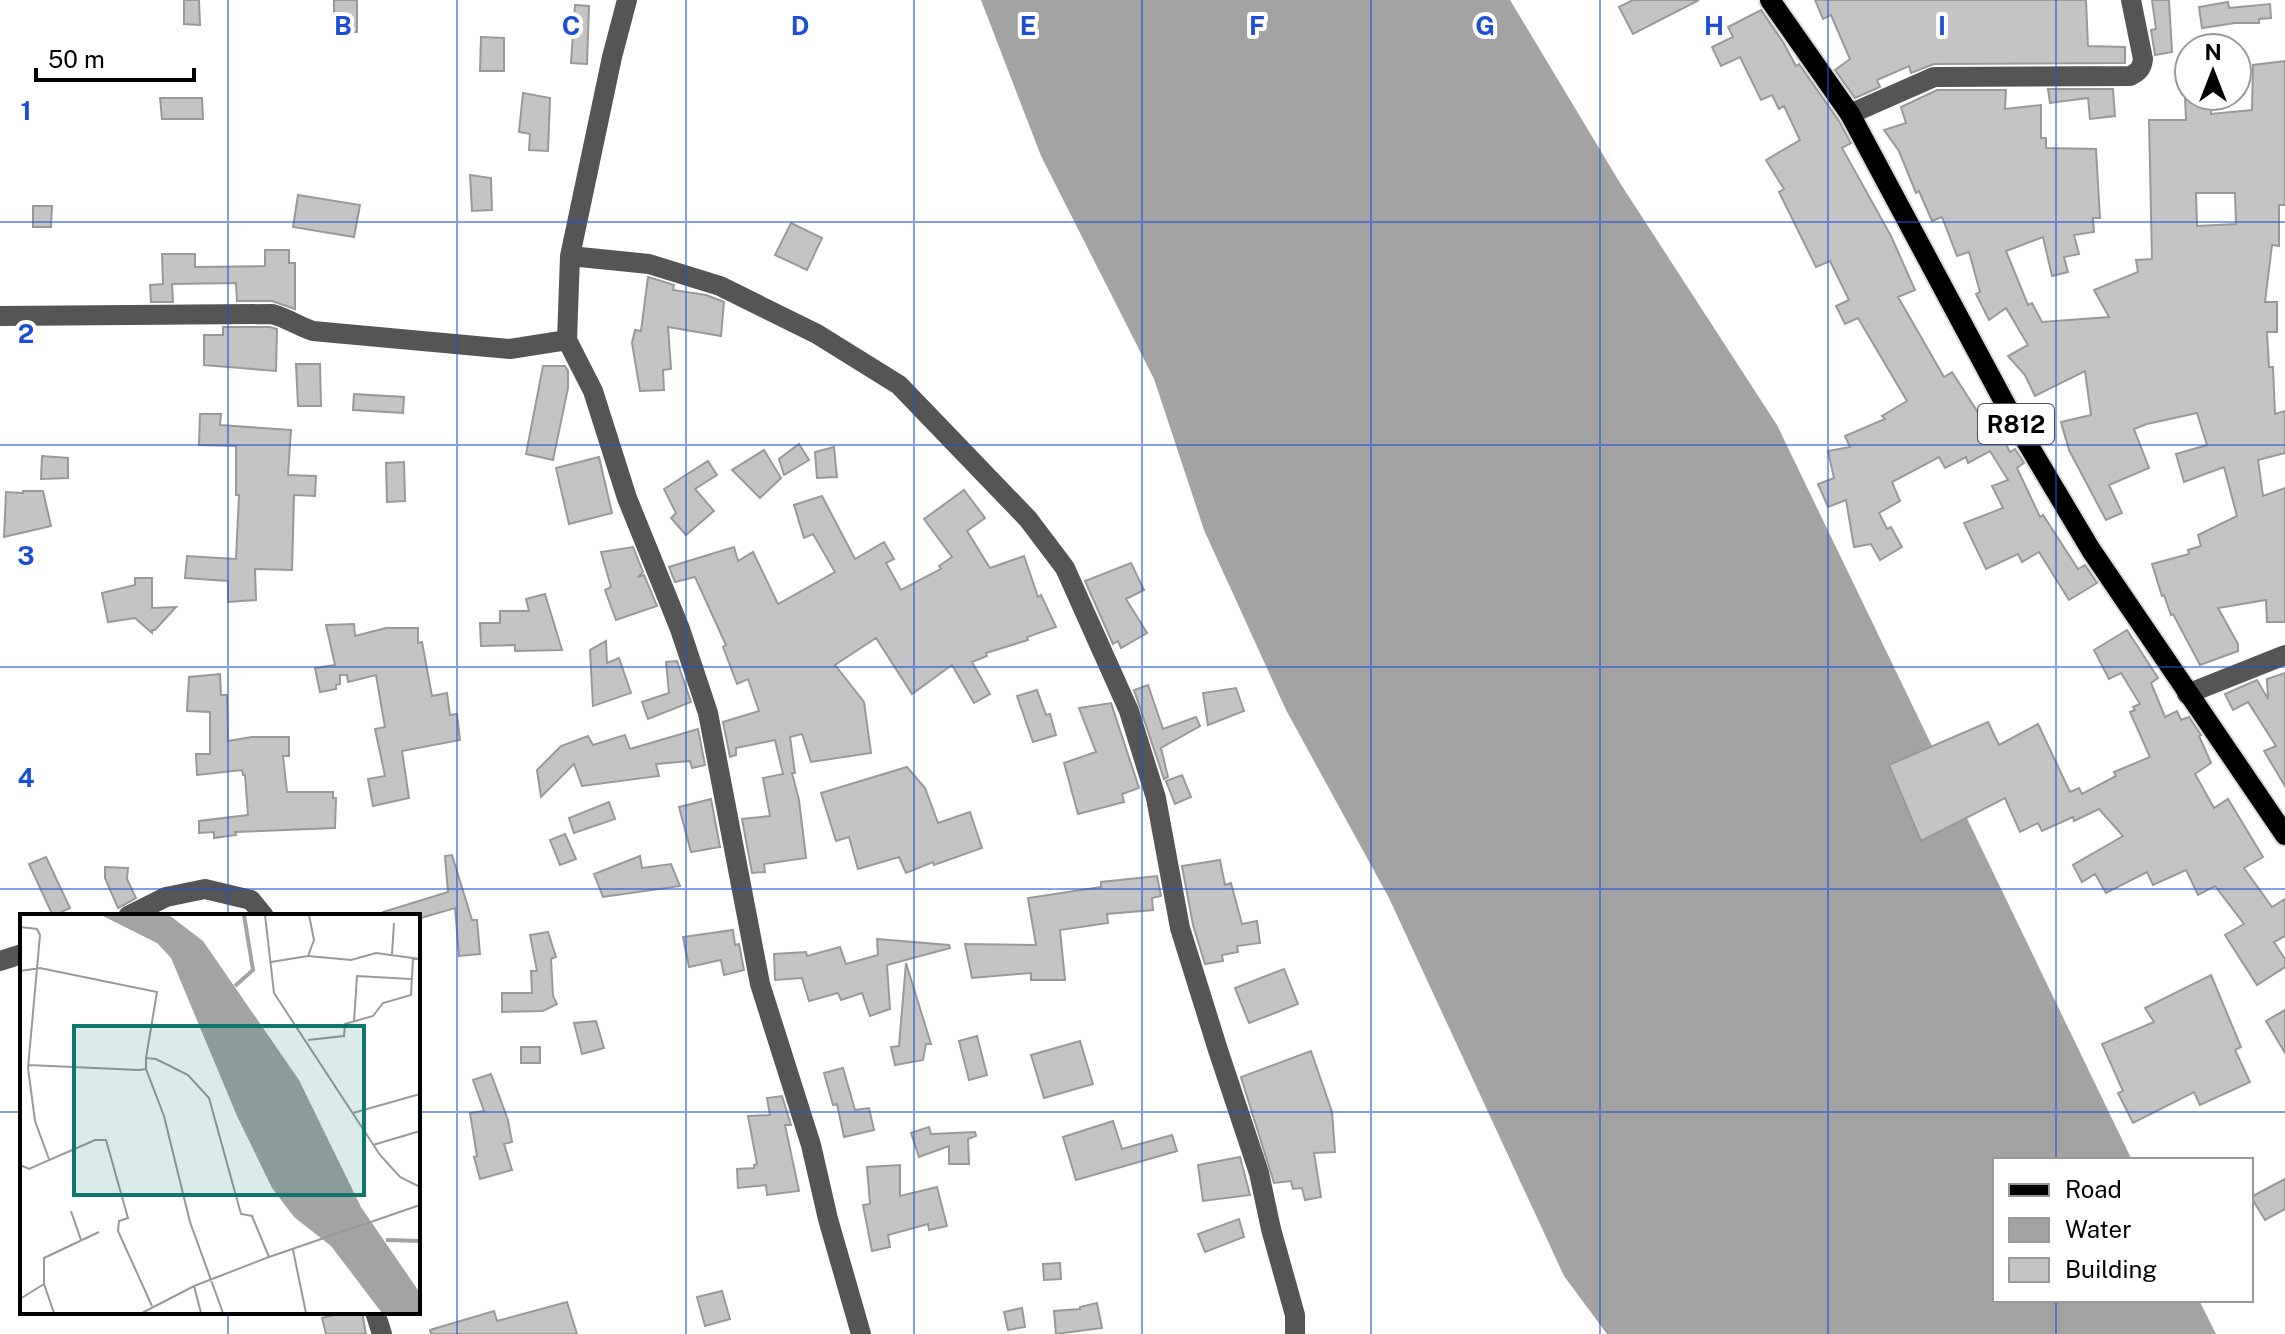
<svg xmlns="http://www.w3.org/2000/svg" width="2285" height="1334" font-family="'Public Sans',sans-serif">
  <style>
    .water { fill: #a3a3a3 }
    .building { fill: #c4c4c4; stroke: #999; stroke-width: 2; fill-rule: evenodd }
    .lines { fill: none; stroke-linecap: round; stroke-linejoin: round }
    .major-casing { stroke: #dbdbdb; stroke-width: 24 }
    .minor { stroke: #555; stroke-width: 20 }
    .major { stroke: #000; stroke-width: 20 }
    .grid { fill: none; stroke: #1d4ed8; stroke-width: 2; stroke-opacity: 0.55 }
    .labels { text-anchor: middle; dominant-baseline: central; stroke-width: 8; stroke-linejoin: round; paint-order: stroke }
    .shield { fill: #fff; stroke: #4c4c4c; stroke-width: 2 }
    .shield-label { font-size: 24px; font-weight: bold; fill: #000 }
    .inset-river { fill: none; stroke: #a3a3a3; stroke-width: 4 }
    .inset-road { fill: none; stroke: #999; stroke-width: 2 }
    .view { fill: #0f766e; fill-opacity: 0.15; stroke: #0f766e; stroke-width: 4 }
    .inset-edge { fill: none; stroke: #000; stroke-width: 4 }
    .grid-label { font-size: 26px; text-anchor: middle; font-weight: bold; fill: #1d4ed8; stroke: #fff; stroke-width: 8; stroke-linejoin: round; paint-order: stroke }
  </style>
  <rect width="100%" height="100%" fill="#fff"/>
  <!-- water -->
  <path class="water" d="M 981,0 L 1510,0 L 1620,183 L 1777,425 L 2132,1160 L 1995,1160 L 1995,1300 L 2199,1300 L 2216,1334 L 1607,1334 L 1564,1276 L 1389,898 L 1286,710 L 1204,530 L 1154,379 L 1041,156 Z"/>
  <!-- building -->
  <path class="building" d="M 184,0 L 199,0 L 200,25 L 184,24 Z
    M 334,0 L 357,0 L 357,32 L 334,32 Z
    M 1633,0 L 1699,0 L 1633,34 L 1619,7 Z
    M 1815,0 L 2086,0 L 2088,46 L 2125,47 L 2125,63 L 1934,64 L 1911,73 L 1909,66 L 1877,80 L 1880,87 L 1855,98 L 1835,70 L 1850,59 L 1831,15 L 1823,19 Z
    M 2152,0 L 2169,0 L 2172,52 L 2155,55 L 2151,30 L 2156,29 Z
    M 2228,2 L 2229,8 L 2270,4 L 2271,18 L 2259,19 L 2259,23 L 2235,23 L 2202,28 L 2199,7 Z
    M 575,5 L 589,6 L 587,64 L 571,63 Z
    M 1761,10 L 1783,42 L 1796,66 L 1799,64 L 1839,121 L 1851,143 L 1842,148 L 1891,236 L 1915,290 L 1898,297 L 1944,377 L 1952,372 L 1979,414 L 1985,410 L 1995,423 L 2010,452 L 2015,449 L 2024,463 L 2017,468 L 2040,517 L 2043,515 L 2078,569 L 2085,565 L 2097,583 L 2069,600 L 2039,552 L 2022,562 L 2018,554 L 1986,569 L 1964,523 L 2003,508 L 1992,486 L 2008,480 L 1990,451 L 1968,463 L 1966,457 L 1945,468 L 1939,457 L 1892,482 L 1900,501 L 1879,513 L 1887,529 L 1891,527 L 1902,547 L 1880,560 L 1871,544 L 1854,547 L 1846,500 L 1828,507 L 1818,484 L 1834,478 L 1828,451 L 1850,447 L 1845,436 L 1885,419 L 1882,416 L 1907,401 L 1858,318 L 1845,324 L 1836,306 L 1849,300 L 1830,261 L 1816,267 L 1779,192 L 1784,189 L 1766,160 L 1800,140 L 1784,106 L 1779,109 L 1772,95 L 1761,100 L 1740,57 L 1721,66 L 1712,47 L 1733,37 L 1728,27 Z
    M 481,37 L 504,38 L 504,71 L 480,71 Z
    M 2285,61 L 2285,205 L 2279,205 L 2279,246 L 2272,245 L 2265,302 L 2277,302 L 2277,332 L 2267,332 L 2269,367 L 2273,367 L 2275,414 L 2285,411 L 2285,453 L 2258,460 L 2263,496 L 2285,488 L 2285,622 L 2267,622 L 2266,600 L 2218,608 L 2238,644 L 2238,651 L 2200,665 L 2173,614 L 2171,615 L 2164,595 L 2162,596 L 2152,564 L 2189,554 L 2188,550 L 2201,546 L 2198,535 L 2237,516 L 2224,467 L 2184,482 L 2176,454 L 2207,445 L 2197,413 L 2147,424 L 2134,429 L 2149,468 L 2109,485 L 2122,513 L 2106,520 L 2069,450 L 2061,422 L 2091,415 L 2085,371 L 2035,396 L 2025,375 L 2008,356 L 2028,345 L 2006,308 L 1989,320 L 1976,294 L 1980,292 L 1969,252 L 1957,256 L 1942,217 L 1932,221 L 1919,191 L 1916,193 L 1899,151 L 1884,130 L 1906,123 L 1901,107 L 1937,90 L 2006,90 L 2005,109 L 2041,105 L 2041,138 L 2046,138 L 2046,148 L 2096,149 L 2100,218 L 2093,218 L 2094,232 L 2074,235 L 2079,254 L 2064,257 L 2068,272 L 2052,276 L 2043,237 L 2006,251 L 2028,305 L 2032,303 L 2042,322 L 2109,317 L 2094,290 L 2138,272 L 2136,260 L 2152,259 L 2149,120 L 2186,120 L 2185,96 L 2211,96 L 2211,114 L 2252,110 L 2253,65 ZM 2196,193 L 2235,193 L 2236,224 L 2197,226 Z
    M 2048,89 L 2113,89 L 2115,116 L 2090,119 L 2088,98 L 2050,103 Z
    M 523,93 L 550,98 L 548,151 L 529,150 L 530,134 L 519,132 Z
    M 160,98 L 202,98 L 203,119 L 162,119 Z
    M 470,175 L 491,178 L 492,210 L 472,211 Z
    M 298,195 L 360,205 L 354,237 L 293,227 Z
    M 33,206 L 52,206 L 51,227 L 33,227 Z
    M 791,223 L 822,238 L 807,270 L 775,255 Z
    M 265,250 L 289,250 L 289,263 L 295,263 L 295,309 L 272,301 L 237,301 L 236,283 L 172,284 L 173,302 L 151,302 L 150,285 L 163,284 L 162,254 L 195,254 L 195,267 L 265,266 Z
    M 648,277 L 674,285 L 673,290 L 706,295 L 724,302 L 721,336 L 668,327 L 671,369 L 663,370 L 664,390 L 640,391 L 632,343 L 635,330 L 641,331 Z
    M 223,327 L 270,327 L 277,329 L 276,371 L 204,365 L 204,335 L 223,335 Z
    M 296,364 L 320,364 L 321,406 L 298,406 Z
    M 543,366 L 565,366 L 568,371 L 568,388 L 553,460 L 526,454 Z
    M 354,394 L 404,397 L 403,413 L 353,410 Z
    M 200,414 L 221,414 L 220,425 L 291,430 L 288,475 L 316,476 L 315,496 L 294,495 L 292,570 L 255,569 L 256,600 L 228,602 L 228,581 L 185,578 L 187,556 L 236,559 L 239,495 L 236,495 L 236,446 L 199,445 Z
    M 799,444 L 809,460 L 784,475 L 779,459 Z
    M 834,447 L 837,477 L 817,478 L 815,452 Z
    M 764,450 L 781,478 L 760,498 L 732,470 Z
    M 42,456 L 68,458 L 68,478 L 41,479 Z
    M 599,457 L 612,513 L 569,524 L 556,468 Z
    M 708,461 L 717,475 L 695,489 L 714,511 L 686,535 L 671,518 L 676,513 L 664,489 Z
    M 404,462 L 405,501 L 387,502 L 386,463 Z
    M 964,490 L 985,518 L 967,531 L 990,568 L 1024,556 L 1038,597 L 1041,595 L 1056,627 L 1027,637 L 1028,640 L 986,653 L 987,656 L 972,662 L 990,694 L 974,703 L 952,665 L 912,694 L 876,638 L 835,665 L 864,702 L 871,753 L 811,762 L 802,734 L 790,737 L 795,773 L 792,773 L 799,800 L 806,858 L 764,864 L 765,872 L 752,873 L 742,819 L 770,816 L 763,778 L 783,774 L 775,740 L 736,748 L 736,755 L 730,757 L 723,722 L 759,711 L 748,679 L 737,684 L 723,647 L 726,645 L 695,577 L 675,582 L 669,567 L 734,547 L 738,561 L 753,552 L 778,604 L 835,572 L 813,534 L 804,538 L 794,505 L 822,496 L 855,559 L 884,542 L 894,559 L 886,563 L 901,590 L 941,569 L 939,566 L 952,557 L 924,519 Z
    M 23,491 L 43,491 L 51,526 L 4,537 L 6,492 L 23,493 Z
    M 633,547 L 643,572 L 638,577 L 644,575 L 657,606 L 616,620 L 605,590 L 611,587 L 601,552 Z
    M 1131,563 L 1144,590 L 1126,599 L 1147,633 L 1121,648 L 1118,641 L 1113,644 L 1085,581 Z
    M 135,578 L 152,578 L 152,608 L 176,607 L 155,630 L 152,630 L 152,633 L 135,618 L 108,622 L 102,593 L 135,585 Z
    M 545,594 L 562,650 L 515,651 L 515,645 L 481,646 L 480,623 L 500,623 L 500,611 L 529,611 L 526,599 Z
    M 354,624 L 355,636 L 386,628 L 418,628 L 418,643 L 422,642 L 432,696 L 447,693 L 450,715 L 457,714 L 460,740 L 402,751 L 409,798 L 373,806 L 368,779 L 385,776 L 375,729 L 385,727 L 376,675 L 348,682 L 347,675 L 340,675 L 340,684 L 336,685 L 336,689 L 320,692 L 315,668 L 335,665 L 326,625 Z
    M 2127,630 L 2158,678 L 2151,683 L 2165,717 L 2177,711 L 2181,720 L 2189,717 L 2201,735 L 2199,736 L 2211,763 L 2195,774 L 2214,808 L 2228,799 L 2263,857 L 2244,868 L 2272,907 L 2285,899 L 2285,936 L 2274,942 L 2285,959 L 2285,967 L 2257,985 L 2225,935 L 2244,924 L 2215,886 L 2198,895 L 2186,870 L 2153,885 L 2147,872 L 2106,893 L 2095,874 L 2082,882 L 2073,865 L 2123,836 L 2099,809 L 2074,821 L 2073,817 L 2042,831 L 2038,823 L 2020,832 L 2005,798 L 1921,841 L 1889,765 L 1988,722 L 1999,745 L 2038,724 L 2070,792 L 2079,788 L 2082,794 L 2116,776 L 2114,772 L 2150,757 L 2130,712 L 2135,710 L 2133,707 L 2140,704 L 2121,673 L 2109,679 L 2094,650 Z
    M 606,641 L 607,663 L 619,658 L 631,693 L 593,706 L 590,650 Z
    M 677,661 L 691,702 L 648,719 L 642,702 L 669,693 L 666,662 Z
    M 2285,673 L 2285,786 L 2264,751 L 2276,746 L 2248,702 L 2233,710 L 2225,694 L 2257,680 L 2268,699 L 2267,679 Z
    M 220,674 L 221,695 L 227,695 L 228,741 L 252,737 L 289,737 L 289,756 L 283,756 L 287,792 L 333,792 L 333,798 L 336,798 L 335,828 L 235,832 L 236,835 L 214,838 L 214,832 L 199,833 L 199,821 L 248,815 L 245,775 L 243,775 L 242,770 L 197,775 L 196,754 L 210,754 L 210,712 L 187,711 L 189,677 Z
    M 1148,685 L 1163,729 L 1196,717 L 1200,726 L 1161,748 L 1168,777 L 1164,779 L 1134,690 Z
    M 1236,688 L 1244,711 L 1208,725 L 1203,693 Z
    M 1037,690 L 1046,715 L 1050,714 L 1056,735 L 1033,742 L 1017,696 Z
    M 1111,703 L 1139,788 L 1122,794 L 1124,802 L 1078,814 L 1064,763 L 1096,752 L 1079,708 Z
    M 698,729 L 705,765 L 692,768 L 690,761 L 656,764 L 659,776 L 582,786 L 574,764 L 541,797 L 537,770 L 561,746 L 588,736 L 593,745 L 625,735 L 630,749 Z
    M 907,767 L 925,788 L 938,823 L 970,812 L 982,848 L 934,865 L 933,862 L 906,873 L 899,857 L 858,869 L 849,837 L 836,841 L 821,793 Z
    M 1182,775 L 1191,797 L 1175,804 L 1166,781 Z
    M 711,799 L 720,847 L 691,852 L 679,807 Z
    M 609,802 L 615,819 L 574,833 L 569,818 Z
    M 565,834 L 576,859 L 560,865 L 550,840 Z
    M 452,855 L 472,920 L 477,920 L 480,954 L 459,956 L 455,908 L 421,918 L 421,916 L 383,916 L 383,912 L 448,892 L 445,856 Z
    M 640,856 L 642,868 L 671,864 L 680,886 L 603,897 L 594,874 Z
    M 46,857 L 70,908 L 53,916 L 29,864 Z
    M 1220,860 L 1225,885 L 1231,883 L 1242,924 L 1257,921 L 1260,943 L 1237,946 L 1238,952 L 1222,955 L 1223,961 L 1205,964 L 1193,925 L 1182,866 Z
    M 105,867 L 128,868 L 127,879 L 136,898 L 118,908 L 105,878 Z
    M 1157,876 L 1161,896 L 1152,898 L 1153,910 L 1107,914 L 1108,923 L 1060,930 L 1065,980 L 1031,980 L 1031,973 L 972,978 L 965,944 L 1036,945 L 1028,898 L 1101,887 L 1101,882 Z
    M 733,930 L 735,945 L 739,944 L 744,970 L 724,975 L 721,960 L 689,967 L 683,937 Z
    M 548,932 L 556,957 L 551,959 L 553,996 L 557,1004 L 543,1011 L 502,1012 L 502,993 L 532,993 L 531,971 L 537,971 L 530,935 Z
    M 877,939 L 949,945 L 950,948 L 887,965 L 890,1009 L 870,1016 L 862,993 L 841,1000 L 838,993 L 809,1001 L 802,978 L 775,980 L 774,954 L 806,952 L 807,956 L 840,947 L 846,964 L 878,955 Z
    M 906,963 L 931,1044 L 926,1044 L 923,1060 L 895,1065 L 891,1047 L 899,1046 Z
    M 1284,969 L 1298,1004 L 1249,1023 L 1235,988 Z
    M 2211,975 L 2241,1047 L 2235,1050 L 2250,1082 L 2200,1105 L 2194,1092 L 2133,1123 L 2118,1093 L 2123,1091 L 2102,1044 L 2154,1022 L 2145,1008 Z
    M 2285,1010 L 2285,1053 L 2266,1021 Z
    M 596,1021 L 604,1048 L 582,1054 L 574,1023 Z
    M 977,1036 L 987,1075 L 969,1080 L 959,1041 Z
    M 1080,1041 L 1093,1084 L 1044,1098 L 1031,1055 Z
    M 521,1047 L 540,1047 L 540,1063 L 521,1063 Z
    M 1311,1051 L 1332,1112 L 1335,1152 L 1314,1153 L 1321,1197 L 1305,1200 L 1302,1188 L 1293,1189 L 1291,1181 L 1274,1183 L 1241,1077 Z
    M 843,1068 L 855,1110 L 869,1108 L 874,1130 L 844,1137 L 837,1104 L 833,1105 L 824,1073 Z
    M 491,1074 L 508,1120 L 512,1142 L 504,1144 L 512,1170 L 480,1179 L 474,1157 L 477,1156 L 470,1113 L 484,1111 L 473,1080 Z
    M 782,1096 L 791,1125 L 785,1125 L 799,1191 L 767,1195 L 766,1185 L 738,1188 L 737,1169 L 754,1168 L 754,1165 L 757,1164 L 748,1116 L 770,1115 L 767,1098 Z
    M 1113,1121 L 1122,1149 L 1172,1135 L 1177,1151 L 1076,1180 L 1063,1137 Z
    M 929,1127 L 931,1134 L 975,1132 L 976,1136 L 968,1139 L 969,1164 L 949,1164 L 949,1146 L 919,1157 L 911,1133 Z
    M 1240,1157 L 1250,1195 L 1203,1201 L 1198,1165 Z
    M 900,1165 L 900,1196 L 937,1187 L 947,1226 L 929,1230 L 928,1224 L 888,1235 L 890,1247 L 872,1251 L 863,1205 L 870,1204 L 867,1167 Z
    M 2285,1179 L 2285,1209 L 2265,1220 L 2251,1197 Z
    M 1239,1219 L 1244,1237 L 1205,1252 L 1198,1234 Z
    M 1060,1263 L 1061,1279 L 1044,1280 L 1043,1264 Z
    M 722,1291 L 730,1319 L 705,1326 L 697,1297 Z
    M 567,1302 L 577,1334 L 431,1334 L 430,1330 L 494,1311 L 497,1321 Z
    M 1097,1303 L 1102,1328 L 1056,1334 L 1054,1311 L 1080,1309 L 1080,1307 Z
    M 1022,1308 L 1025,1327 L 1008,1330 L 1004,1312 Z
    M 347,1312 L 362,1312 L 366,1334 L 326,1334 L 322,1318 Z"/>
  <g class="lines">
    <!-- major casing -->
    <g class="major-casing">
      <path id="major" d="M 1770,0 L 1850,114 L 2017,426 L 2091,550 L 2285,835"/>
    </g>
    <!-- minor -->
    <path class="minor" d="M 1850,114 L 1934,77 L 2130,76 C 2138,72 2142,69 2143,59 L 2131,0
      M 570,256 L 612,57 L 627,0
      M 0,316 L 272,314 C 287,318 298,326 313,331 L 510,349 L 567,340 L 570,256 L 649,264 L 720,286 L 817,334 L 899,385 L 1028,519 L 1065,568 L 1129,711 L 1156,798 L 1180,928 L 1218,1050 L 1259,1173 L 1271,1229 L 1295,1315 L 1295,1334
      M 567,340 L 593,391 L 627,498 L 680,629 L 708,713 L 760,984 L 811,1145 L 828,1219 L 861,1334
      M 2187,694 L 2285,655
      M 128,916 L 166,897 L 205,889 L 251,900 L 264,916
      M 0,961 L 22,954
      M 375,1312 L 382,1334"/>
    <!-- major -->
    <use href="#major" class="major"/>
  </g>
  <!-- grid -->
  <path class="grid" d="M 228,0 L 228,916M 457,0 L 457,1334M 686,0 L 686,1334M 914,0 L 914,1334M 1142,0 L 1142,1334M 1371,0 L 1371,1334M 1600,0 L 1600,1334M 1828,0 L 1828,1334M 2056,0 L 2056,1160M 0,222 L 2285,222M 0,445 L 2285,445M 0,667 L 2285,667M 0,889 L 2285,889M 0,1112 L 22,1112M 418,1112 L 2285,1112M 2056,1300 L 2056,1334M 228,1312 L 228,1334"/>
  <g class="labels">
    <!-- shield labels -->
    <rect class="shield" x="1978" y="404" width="76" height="40" rx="6"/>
    <g class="shield-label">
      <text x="2016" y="424">R812</text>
    </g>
  </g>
  <!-- overview -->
  <g transform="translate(20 914)">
    <rect width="400" height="400" fill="#fff"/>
    <path d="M 81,1 L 149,1 L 183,27 L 279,166 L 341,293 L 400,379 L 400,399 L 362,399 L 311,332 L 274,303 L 252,274 L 217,202 L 151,44 L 137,29 Z" fill="#a3a3a3"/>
    <path class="inset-river" d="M 215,72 L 233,56 L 224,1M 366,326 L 400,327"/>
    <path class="inset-road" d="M 245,1 L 254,79 L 360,241 L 380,263 L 400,273M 0,13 L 17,15 L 20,21 L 8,154 L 15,207 L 29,245M 372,40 L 374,9M 288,42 L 294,26 L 289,1M 251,48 L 288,42 L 331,46 L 356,39 L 400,45M 0,57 L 20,54 L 137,78 L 126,144M 334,108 L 337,62 L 391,65M 288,126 L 324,122 L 325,110 L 353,102 L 363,89 L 391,81 L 393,44M 8,151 L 119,156 L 126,155 L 126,144 L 136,145 L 168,161 L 189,184 L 221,300 L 232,302 L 249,343 L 174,372M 126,155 L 144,202 L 170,308 L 203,399M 333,199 L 400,180M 353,231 L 400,217M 0,251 L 9,255 L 75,226 L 86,226 L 108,304 L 99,307 L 98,317 L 132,392M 51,297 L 61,326M 273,336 L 286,399M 249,343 L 400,291M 24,370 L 24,344 L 79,318M 0,385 L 24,370 L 34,399M 122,399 L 174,372 L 181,399"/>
    <path class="view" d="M 54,112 L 344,112 L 344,281 L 54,281 Z"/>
    <rect width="400" height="400" class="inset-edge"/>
  </g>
  <g class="grid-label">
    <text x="343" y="35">B</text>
    <text x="571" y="35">C</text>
    <text x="800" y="35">D</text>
    <text x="1028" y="35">E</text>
    <text x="1257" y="35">F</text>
    <text x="1485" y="35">G</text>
    <text x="1714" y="35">H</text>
    <text x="1942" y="35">I</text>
    <text x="26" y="120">1</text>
    <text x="26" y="343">2</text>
    <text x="26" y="565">3</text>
    <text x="26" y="787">4</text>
  </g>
  <!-- legend -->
  <rect x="1993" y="1158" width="260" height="144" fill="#ffffff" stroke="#999999" stroke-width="2"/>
  <rect x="2009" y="1184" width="40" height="12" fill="#000000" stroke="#999999" stroke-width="2"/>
  <text x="2065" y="1198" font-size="24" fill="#000000">Road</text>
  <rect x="2009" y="1218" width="40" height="24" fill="#a3a3a3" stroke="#999999" stroke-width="2"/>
  <text x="2065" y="1238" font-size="24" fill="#000000">Water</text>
  <rect x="2009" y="1258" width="40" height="24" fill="#c4c4c4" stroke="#999999" stroke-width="2"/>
  <text x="2065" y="1278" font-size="24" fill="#000000">Building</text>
  <!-- north arrow -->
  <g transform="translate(2213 72)"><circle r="38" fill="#ffffff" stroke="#999999" stroke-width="2"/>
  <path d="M0-6L14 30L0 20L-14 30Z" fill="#000000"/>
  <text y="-12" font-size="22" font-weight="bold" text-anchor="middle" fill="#000000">N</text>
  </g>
  <!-- scale -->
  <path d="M36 68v12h158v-12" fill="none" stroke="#000000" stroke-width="4"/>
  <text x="48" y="68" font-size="24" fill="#000000" stroke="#ffffff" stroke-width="6" paint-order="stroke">50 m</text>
</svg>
